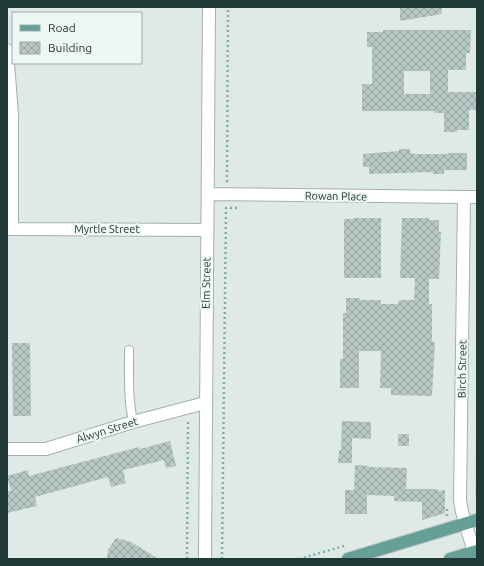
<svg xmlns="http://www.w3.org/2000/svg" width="484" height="566" font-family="Ubuntu,sans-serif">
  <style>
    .built { fill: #cddad6 }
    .building { fill: url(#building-cross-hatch); fill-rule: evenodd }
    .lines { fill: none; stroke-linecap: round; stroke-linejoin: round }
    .service-casing { stroke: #a2b1ae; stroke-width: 10 }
    .minor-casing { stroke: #a2b1ae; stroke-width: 14 }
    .primary-casing { stroke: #bcc4c3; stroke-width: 14 }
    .path { stroke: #7fada6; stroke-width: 2.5; stroke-dasharray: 2 3; stroke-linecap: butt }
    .service { stroke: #fff; stroke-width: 8 }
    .minor { stroke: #fff; stroke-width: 12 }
    .primary { stroke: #649f98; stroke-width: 12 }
    .labels { text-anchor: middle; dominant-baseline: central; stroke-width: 4; stroke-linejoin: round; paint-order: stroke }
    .street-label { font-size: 11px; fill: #203936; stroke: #eff7f4 }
  </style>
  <defs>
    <pattern id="building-cross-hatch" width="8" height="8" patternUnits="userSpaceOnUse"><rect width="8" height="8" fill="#b7c7c3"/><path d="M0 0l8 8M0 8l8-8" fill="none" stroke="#94a39f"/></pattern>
  </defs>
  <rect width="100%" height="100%" fill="#dfeae7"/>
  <!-- built -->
  <path class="built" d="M 477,351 L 477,499 L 475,497 Z"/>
  <!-- building -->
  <path class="building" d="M 400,8 L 442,8 L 442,14 L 400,21 Z
    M 383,30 L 471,30 L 470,53 L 466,53 L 466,70 L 448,70 L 448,92 L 476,92 L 476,110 L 469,110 L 469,130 L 457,130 L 457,132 L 444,132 L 444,113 L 434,113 L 434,111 L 362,111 L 362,84 L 372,84 L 372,47 L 367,47 L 367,32 L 383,32 ZM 404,71 L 430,71 L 430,94 L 404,94 Z
    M 399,149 L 410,149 L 410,153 L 416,154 L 447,154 L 447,153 L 467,153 L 467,170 L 444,170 L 444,174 L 433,174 L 433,172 L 369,174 L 369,167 L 363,167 L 363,154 L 399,151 Z
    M 354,218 L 381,218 L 381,278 L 344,278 L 344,219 L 354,219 Z
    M 402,218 L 429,218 L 429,220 L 439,220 L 439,232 L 441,232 L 439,279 L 429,279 L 429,304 L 432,304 L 432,342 L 435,342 L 432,396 L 391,395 L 391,388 L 380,388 L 381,351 L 359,351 L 359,388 L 340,388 L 340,359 L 343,359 L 343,313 L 346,313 L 346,298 L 360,298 L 360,300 L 381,300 L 381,304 L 398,304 L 399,300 L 414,300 L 415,278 L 400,278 Z
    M 12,343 L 30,343 L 31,416 L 13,416 Z
    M 342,421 L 371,422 L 371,439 L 352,438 L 352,463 L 338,463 L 339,450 L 341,450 Z
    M 398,434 L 409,434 L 409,446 L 398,446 Z
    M 170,441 L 176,466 L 166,468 L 164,460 L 123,470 L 126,483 L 111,487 L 108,477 L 35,497 L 37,506 L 7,513 L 7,491 L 11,491 L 7,476 L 28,470 L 29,476 L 139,447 L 140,449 Z
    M 355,465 L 369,466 L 369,467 L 407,468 L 406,489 L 438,489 L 438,491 L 445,490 L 445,513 L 422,520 L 422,502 L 394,501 L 394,496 L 367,495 L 367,514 L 345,514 L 345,490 L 354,490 Z
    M 116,538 L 131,542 L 159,559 L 107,559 L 108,550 Z"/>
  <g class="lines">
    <!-- service casing -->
    <g class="service-casing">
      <path id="service" d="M 129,350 C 129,374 128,398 133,422"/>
    </g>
    <!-- minor casing -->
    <g class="minor-casing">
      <path id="minor" d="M 7,50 L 12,115 L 12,229
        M 208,194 L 464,197
        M 7,229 L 207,230
        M 7,449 L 46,449 L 133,422 L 205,403
        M 474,552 L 462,512 L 460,500 L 464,197 L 477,197
        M 205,559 L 209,7"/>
    </g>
    <!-- primary casing -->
    <g class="primary-casing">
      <path id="primary" d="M 348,559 L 477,520
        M 450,559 L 477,551"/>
    </g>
    <!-- path -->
    <path class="path" d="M 228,181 L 227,181 L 228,7
      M 447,516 L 447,506
      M 187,559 L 188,422
      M 222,559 L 226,208 L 239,208
      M 299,559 L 344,546"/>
    <!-- service -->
    <use href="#service" class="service"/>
    <!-- minor -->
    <use href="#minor" class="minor"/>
    <!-- primary -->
    <use href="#primary" class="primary"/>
  </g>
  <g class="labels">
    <!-- street labels -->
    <g class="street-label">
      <text transform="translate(336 196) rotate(1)">Rowan Place</text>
      <text x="107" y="229">Myrtle Street</text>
      <text transform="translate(206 283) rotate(-89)">Elm Street</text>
      <text transform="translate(462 369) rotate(-89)">Birch Street</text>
      <text transform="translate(107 430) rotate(-17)">Alwyn Street</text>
    </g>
  </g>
  <!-- border -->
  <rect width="484" height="566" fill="none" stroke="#203936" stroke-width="16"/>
  <!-- legend -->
  <rect x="12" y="12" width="130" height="52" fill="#eff7f4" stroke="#9caba8"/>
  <rect x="20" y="25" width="20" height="6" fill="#649f98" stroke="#9caba8"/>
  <text x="48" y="32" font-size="12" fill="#203936">Road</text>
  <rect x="20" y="42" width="20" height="12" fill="url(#building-cross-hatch)" stroke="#9caba8"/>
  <text x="48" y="52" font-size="12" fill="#203936">Building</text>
</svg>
